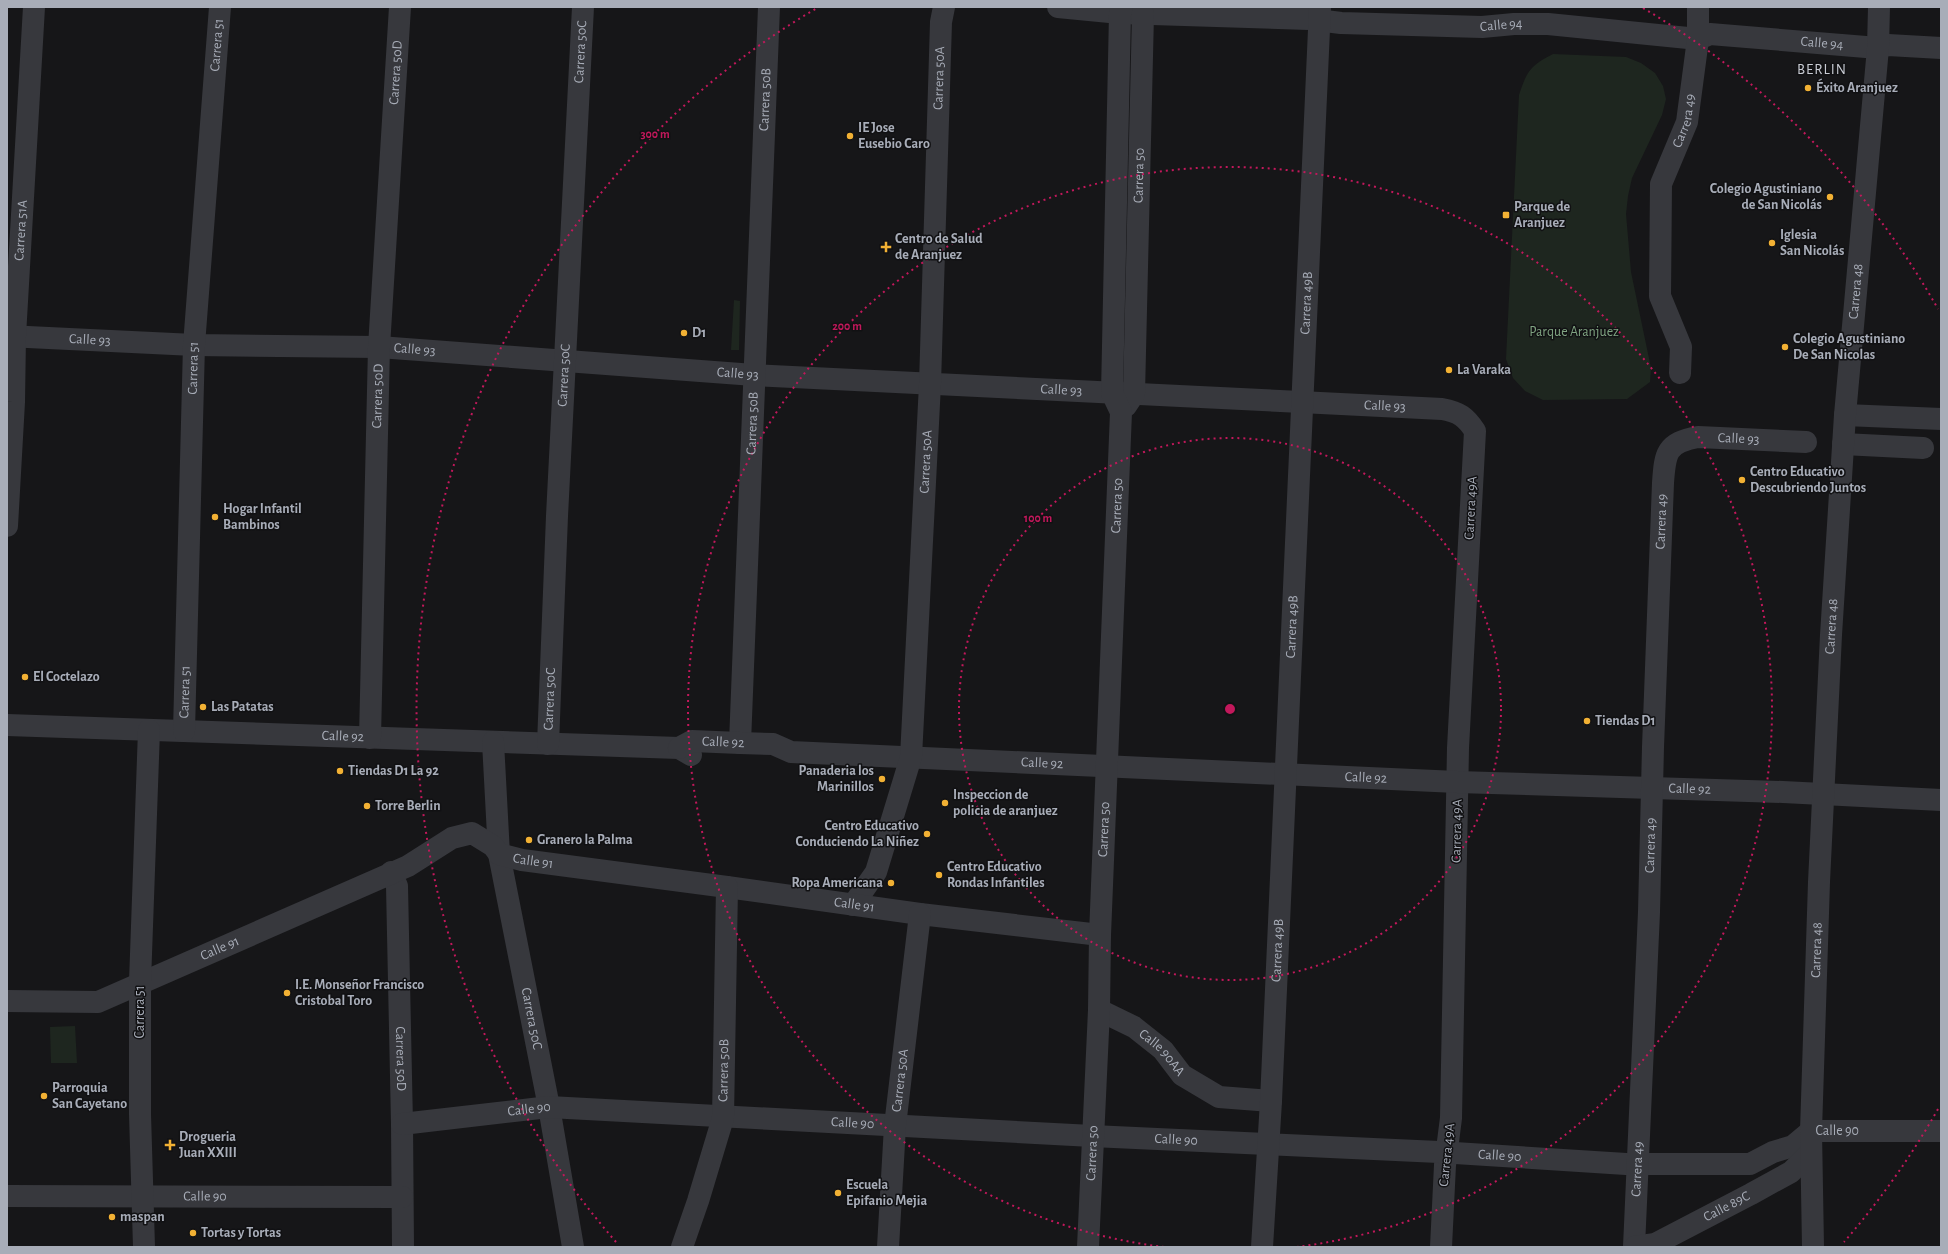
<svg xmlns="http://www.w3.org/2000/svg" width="1948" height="1254" font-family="'Alegreya Sans',sans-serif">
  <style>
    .green { fill: #1e261f }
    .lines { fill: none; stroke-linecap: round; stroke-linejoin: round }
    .minor { stroke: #37383d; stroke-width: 22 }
    .ring { fill: none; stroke: #c2185b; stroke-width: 2; stroke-dasharray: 2 4 }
    .poi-dot { fill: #f2b134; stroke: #111113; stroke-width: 1.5 }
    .labels { text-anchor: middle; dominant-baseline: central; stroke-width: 3; stroke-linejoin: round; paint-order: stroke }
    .street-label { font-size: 14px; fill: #a8adb8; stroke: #111113 }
    .poi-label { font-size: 14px; font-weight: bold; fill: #a8adb8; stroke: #111113; text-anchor: start }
    .park-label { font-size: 14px; fill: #7fa381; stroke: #111113 }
    .neighbourhood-label { font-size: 15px; letter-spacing: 1px; fill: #c9ccd4; stroke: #111113 }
    .centre { fill: #c2185b; stroke: #111113; stroke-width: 2 }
    .ring-label { font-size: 12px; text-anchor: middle; font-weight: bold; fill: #c2185b; stroke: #111113; stroke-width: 3; stroke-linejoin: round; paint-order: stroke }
  </style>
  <rect width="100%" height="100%" fill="#161618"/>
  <!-- green -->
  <path class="green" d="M 1553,54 L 1626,57 L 1641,63 L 1655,73 L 1663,86 L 1666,99 L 1662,115 L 1632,178 L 1628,196 L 1626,214 L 1631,272 L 1651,368 L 1650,382 L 1627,399 L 1543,400 L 1525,391 L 1513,378 L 1506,359 L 1519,95 C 1527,71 1530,66 1553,54 Z
    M 734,300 L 740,301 L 739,350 L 731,350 Z
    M 75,1026 L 77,1063 L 51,1063 L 50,1027 Z"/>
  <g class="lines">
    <!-- minor -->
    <g class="minor">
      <path id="s1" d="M 1058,7 L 1120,13 L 1309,19 L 1341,23 L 1482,27 L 1514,24 L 1548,24 L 1698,39 L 1710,34 L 1878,48 L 1888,45 L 1941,48"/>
      <path id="s2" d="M 7,336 L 194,345 L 379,347 L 754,375 L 1442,409 C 1459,412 1466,417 1475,431 L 1458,748 L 1451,1118 L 1445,1165 L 1441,1247"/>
      <path id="s3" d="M 1680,373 L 1681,347 L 1660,296 L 1661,184 L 1687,122 L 1698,39 L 1698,7"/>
      <path id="s4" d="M 1126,406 L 1134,394 L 1143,14 L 1140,7"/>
      <path d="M 1845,415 L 1941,419"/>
      <path d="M 1843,444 L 1923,448"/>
      <path id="s5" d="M 7,526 L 14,402 L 15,336 L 34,7"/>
      <path id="s6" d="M 7,725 L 679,748 L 691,755"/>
      <path id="s7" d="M 184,731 L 194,345 L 220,7"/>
      <path id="s8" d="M 370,738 L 379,347 L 400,7"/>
      <path id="s9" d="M 493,742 L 499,854 L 549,1107 L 573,1247"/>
      <path id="s10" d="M 740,743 L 769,7"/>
      <path id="s11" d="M 548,744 L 557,516 L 583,7"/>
      <path id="s12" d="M 679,748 L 692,741 L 740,743 L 773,744 L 791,752 L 1457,782 L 1783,792 L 1941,800"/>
      <path id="s13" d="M 391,872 L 397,886 L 402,1124 L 403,1247"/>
      <path id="s14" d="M 853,905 L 876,872 L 911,757 L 930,384 L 941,22 L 944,7"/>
      <path id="s15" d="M 7,1001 L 98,1002 L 408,866 L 452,838 L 472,833 L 493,846 L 499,854 L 522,860 L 727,887 L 920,914 L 1100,935"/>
      <path id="s16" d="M 1099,1010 L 1134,1027 L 1163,1050 L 1182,1075 L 1219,1097 L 1271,1101"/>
      <path id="s17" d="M 402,1124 L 549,1107 L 1092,1136 L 1439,1152 L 1626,1164 L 1750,1164 L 1773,1152 L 1793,1146 L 1811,1131 L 1941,1131"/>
      <path id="s18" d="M 7,1196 L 402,1197"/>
      <path d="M 144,1247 L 140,1114 L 140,982 L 149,730"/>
      <path id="s19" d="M 682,1247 L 698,1201 L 723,1118 L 727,887"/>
      <path id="s20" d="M 888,1247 L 895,1126 L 920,914"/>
      <path id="s21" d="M 1088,1247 L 1099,1010 L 1100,935 L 1121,412 L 1112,393 L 1120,13 L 1122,7"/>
      <path id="s22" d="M 1262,1247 L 1271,1101 L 1320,7"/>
      <path id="s23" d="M 1634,1247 L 1649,912 L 1653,747 L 1663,483 C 1665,453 1666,443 1698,437 L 1806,442"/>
      <path id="s24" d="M 1635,1247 L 1655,1244 L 1751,1194 L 1791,1172 L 1811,1152"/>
      <path id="s25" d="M 1813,1247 L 1811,1131 L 1819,882 L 1831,635 L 1845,415 L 1878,48 L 1879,7"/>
    </g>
  </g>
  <!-- distance rings -->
  <g class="ring">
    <circle cx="1230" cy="709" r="271"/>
    <path d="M1164 1247A542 542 0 1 1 1296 1247"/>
    <path d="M1938 1109A813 813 0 0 1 1844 1242M616 1242A813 813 0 0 1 817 8M1643 8A813 813 0 0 1 1938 309"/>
  </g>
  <!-- markers -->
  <g class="poi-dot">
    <circle cx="1808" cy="88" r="4"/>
    <circle cx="850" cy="136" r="4"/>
    <circle cx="1830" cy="197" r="4"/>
    <rect x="1502" y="211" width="8" height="8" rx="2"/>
    <circle cx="1772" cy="243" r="4"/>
    <path d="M884 241h4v4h4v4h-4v4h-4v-4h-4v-4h4z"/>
    <circle cx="684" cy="333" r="4"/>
    <circle cx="1785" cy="347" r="4"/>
    <circle cx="1449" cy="370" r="4"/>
    <circle cx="1742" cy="480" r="4"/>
    <circle cx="215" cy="517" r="4"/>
    <circle cx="25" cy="677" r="4"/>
    <circle cx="203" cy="707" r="4"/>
    <circle cx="1587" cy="721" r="4"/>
    <circle cx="340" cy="771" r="4"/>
    <circle cx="882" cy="779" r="4"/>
    <circle cx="945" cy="803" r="4"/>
    <circle cx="367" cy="806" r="4"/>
    <circle cx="927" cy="834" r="4"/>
    <circle cx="529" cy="840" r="4"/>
    <circle cx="939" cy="875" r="4"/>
    <circle cx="891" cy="883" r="4"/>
    <circle cx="287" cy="993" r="4"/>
    <circle cx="44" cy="1096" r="4"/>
    <path d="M168 1139h4v4h4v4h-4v4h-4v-4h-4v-4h4z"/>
    <circle cx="838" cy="1193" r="4"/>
    <circle cx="112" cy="1217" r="4"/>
    <circle cx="193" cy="1233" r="4"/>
  </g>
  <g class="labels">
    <!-- street labels -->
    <g class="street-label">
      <text stroke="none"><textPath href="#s1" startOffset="444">Calle 94</textPath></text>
      <text stroke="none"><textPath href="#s1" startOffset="767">Calle 94</textPath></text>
      <text stroke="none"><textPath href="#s7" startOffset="687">Carrera 51</textPath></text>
      <text stroke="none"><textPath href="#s11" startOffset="693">Carrera 50C</textPath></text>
      <text stroke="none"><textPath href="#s8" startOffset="666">Carrera 50D</textPath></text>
      <text stroke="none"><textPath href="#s14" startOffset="840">Carrera 50A</textPath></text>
      <text stroke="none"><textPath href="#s10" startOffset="644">Carrera 50B</textPath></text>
      <text stroke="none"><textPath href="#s3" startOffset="261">Carrera 49</textPath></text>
      <text stroke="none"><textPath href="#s4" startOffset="233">Carrera 50</textPath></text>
      <text stroke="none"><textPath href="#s5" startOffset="296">Carrera 51A</textPath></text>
      <text stroke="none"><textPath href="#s25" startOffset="957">Carrera 48</textPath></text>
      <text stroke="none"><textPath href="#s22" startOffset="945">Carrera 49B</textPath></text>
      <text stroke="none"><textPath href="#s2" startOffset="83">Calle 93</textPath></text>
      <text stroke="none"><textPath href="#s2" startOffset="408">Calle 93</textPath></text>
      <text stroke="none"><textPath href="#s7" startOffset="363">Carrera 51</textPath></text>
      <text stroke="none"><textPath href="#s2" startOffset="732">Calle 93</textPath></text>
      <text stroke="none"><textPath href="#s11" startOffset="369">Carrera 50C</textPath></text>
      <text stroke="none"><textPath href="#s2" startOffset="1056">Calle 93</textPath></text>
      <text stroke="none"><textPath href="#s8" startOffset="342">Carrera 50D</textPath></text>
      <text stroke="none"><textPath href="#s2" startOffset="1380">Calle 93</textPath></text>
      <text stroke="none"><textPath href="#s10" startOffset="320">Carrera 50B</textPath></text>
      <text stroke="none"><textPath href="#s23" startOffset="871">Calle 93</textPath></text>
      <text stroke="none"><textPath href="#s14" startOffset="456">Carrera 50A</textPath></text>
      <text stroke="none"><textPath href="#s21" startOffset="742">Carrera 50</textPath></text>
      <text transform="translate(1471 508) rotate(-87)">Carrera 49A</text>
      <text stroke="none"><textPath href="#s23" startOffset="726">Carrera 49</textPath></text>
      <text stroke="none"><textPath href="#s25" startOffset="621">Carrera 48</textPath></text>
      <text stroke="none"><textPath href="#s22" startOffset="621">Carrera 49B</textPath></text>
      <text stroke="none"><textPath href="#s7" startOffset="39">Carrera 51</textPath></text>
      <text stroke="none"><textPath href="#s11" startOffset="45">Carrera 50C</textPath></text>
      <text stroke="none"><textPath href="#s6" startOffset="336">Calle 92</textPath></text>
      <text stroke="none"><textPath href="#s12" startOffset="46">Calle 92</textPath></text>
      <text stroke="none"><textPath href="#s12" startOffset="367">Calle 92</textPath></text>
      <text stroke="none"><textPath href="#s12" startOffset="691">Calle 92</textPath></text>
      <text stroke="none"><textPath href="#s12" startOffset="1015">Calle 92</textPath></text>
      <text stroke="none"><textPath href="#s21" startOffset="418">Carrera 50</textPath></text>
      <text transform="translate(1457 831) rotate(-89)">Carrera 49A</text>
      <text stroke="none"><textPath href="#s23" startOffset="402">Carrera 49</textPath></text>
      <text stroke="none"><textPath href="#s15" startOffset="572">Calle 91</textPath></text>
      <text stroke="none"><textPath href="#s15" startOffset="896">Calle 91</textPath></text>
      <text stroke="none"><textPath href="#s15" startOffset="224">Calle 91</textPath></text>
      <text stroke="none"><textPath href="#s25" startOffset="297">Carrera 48</textPath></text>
      <text stroke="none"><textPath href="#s22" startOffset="297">Carrera 49B</textPath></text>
      <text transform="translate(140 1012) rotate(-90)">Carrera 51</text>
      <text stroke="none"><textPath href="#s9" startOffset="280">Carrera 50C</textPath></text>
      <text stroke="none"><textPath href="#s16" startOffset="77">Calle 90AA</textPath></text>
      <text stroke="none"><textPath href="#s13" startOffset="188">Carrera 50D</textPath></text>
      <text stroke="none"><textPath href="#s19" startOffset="183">Carrera 50B</textPath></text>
      <text stroke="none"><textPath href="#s20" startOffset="167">Carrera 50A</textPath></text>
      <text stroke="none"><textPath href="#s17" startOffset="128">Calle 90</textPath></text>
      <text stroke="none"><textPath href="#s17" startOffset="452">Calle 90</textPath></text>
      <text stroke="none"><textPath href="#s17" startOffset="1447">Calle 90</textPath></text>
      <text stroke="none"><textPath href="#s17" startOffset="776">Calle 90</textPath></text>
      <text stroke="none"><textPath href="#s21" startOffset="94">Carrera 50</textPath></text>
      <text transform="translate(1447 1155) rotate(-84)">Carrera 49A</text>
      <text stroke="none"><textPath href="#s17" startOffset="1100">Calle 90</textPath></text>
      <text stroke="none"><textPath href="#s23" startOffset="78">Carrera 49</textPath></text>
      <text stroke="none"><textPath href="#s18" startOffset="198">Calle 90</textPath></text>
      <text stroke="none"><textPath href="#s24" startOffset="101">Calle 89C</textPath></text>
    </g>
    <!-- poi labels -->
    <g class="poi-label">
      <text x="1816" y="88">Éxito Aranjuez</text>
      <text x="858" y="128">IE Jose<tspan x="858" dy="16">Eusebio Caro</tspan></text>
      <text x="1822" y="189" text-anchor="end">Colegio Agustiniano<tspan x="1822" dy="16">de San Nicolás</tspan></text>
      <text x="1514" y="207">Parque de<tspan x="1514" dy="16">Aranjuez</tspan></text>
      <text x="1780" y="235">Iglesia<tspan x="1780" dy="16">San Nicolás</tspan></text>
      <text x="895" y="239">Centro de Salud<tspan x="895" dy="16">de Aranjuez</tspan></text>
      <text x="692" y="333">D1</text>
      <text x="1793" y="339">Colegio Agustiniano<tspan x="1793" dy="16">De San Nicolas</tspan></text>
      <text x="1457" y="370">La Varaka</text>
      <text x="1750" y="472">Centro Educativo<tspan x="1750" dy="16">Descubriendo Juntos</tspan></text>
      <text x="223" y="509">Hogar Infantil<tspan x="223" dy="16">Bambinos</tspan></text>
      <text x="33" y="677">El Coctelazo</text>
      <text x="211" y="707">Las Patatas</text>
      <text x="1595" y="721">Tiendas D1</text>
      <text x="348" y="771">Tiendas D1 La 92</text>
      <text x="874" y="771" text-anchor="end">Panaderia los<tspan x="874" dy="16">Marinillos</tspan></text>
      <text x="953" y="795">Inspeccion de<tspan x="953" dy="16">policia de aranjuez</tspan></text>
      <text x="375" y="806">Torre Berlin</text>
      <text x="919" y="826" text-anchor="end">Centro Educativo<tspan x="919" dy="16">Conduciendo La Niñez</tspan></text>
      <text x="537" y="840">Granero la Palma</text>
      <text x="947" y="867">Centro Educativo<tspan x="947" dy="16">Rondas Infantiles</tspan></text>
      <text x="883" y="883" text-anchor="end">Ropa Americana</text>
      <text x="295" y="985">I.E. Monseñor Francisco<tspan x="295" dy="16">Cristobal Toro</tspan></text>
      <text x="52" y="1088">Parroquia<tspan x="52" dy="16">San Cayetano</tspan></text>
      <text x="179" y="1137">Drogueria<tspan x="179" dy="16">Juan XXIII</tspan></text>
      <text x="846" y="1185">Escuela<tspan x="846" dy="16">Epifanio Mejia</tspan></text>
      <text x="120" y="1217">maspan</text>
      <text x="201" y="1233">Tortas y Tortas</text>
    </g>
    <!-- park labels -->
    <g class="park-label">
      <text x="1574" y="332">Parque Aranjuez</text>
    </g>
    <!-- neighbourhood labels -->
    <g class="neighbourhood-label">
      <text x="1822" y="69">BERLIN</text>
    </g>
  </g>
  <circle cx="1230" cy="709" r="6" class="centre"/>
  <g class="ring-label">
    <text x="655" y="138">300 m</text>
    <text x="847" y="330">200 m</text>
    <text x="1038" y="522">100 m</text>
  </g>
  <!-- border -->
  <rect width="1948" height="1254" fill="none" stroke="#a8adb8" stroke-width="16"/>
</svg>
